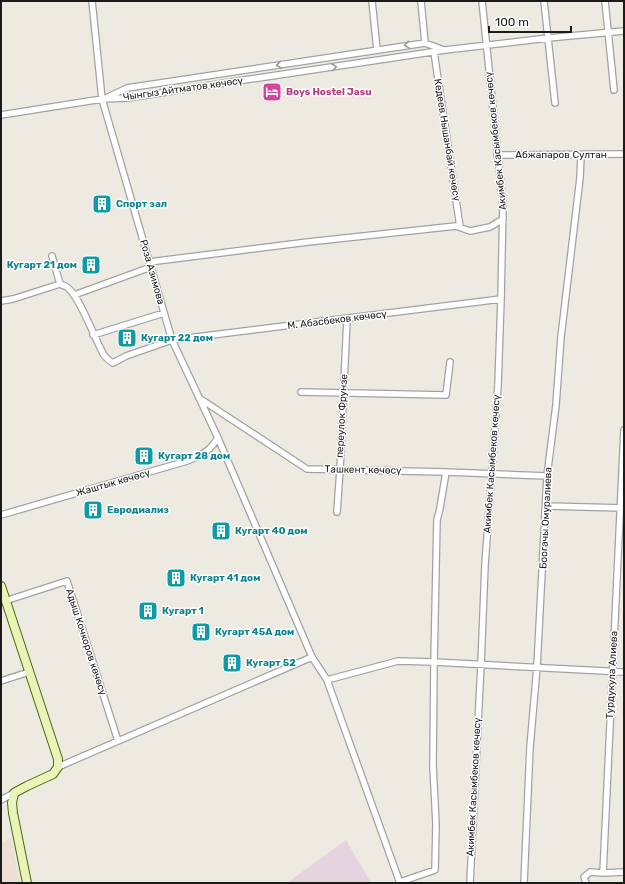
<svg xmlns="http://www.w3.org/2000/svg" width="625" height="884" font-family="Rubik,sans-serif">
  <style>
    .industrial { fill: #e5d4df }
    .military { fill: #eddfd5 }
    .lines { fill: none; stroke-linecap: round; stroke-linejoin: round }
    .minor-casing { stroke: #a2a2a2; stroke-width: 8 }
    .secondary-casing { stroke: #52680c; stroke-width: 10 }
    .minor { stroke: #fff; stroke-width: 5.5 }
    .secondary { stroke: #e9f4b8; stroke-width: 8 }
    .oneway { stroke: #989898 }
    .labels { text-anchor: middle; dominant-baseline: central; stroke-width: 3; stroke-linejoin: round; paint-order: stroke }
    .street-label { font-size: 10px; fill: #1b1b1b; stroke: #fff }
    .hotel-label { font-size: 10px; font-weight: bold; fill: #b23c85; stroke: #fff; text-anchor: start }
    .culture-label { font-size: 10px; font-weight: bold; fill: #0d838f; stroke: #fff; text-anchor: start }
  </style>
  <rect width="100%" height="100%" fill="#eceae1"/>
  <!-- industrial -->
  <path class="industrial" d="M 346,840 L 371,883 L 287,883 Z"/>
  <!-- military -->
  <path class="military" d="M 11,838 L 20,883 L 1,883 L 1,844 Z"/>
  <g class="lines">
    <!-- minor casing -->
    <g class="minor-casing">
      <path id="minor" d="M 92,1 L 102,99 L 172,340 L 218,438 L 312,657 L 327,680 L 400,883
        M 372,1 L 377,50
        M 421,1 L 425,43
        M 544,1 L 555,103
        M 605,1 L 614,90
        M 434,52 L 460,227
        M 106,98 L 127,88 L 425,43 L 444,50
        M 1,115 L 102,99 L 128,98 L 218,84 L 445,50 L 548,38 L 624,31
        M 497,155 L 624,154
        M 52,256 L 60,284
        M 149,262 L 308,242 L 456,226 L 470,231 L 490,227 L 503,219
        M 74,295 L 151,267
        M 1,301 L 13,299 L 60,284 C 62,285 66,286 68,288 C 79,297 91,329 98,343 C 102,352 104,358 113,363 L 126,356 L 172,340 L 501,299
        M 93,335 L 164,313
        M 301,392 L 446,395 L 450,362
        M 199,398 L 307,469 L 446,472 L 547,476
        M 546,506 L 624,508
        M 337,512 L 340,469 L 347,319
        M 1,515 L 187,461 C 203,454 208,453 218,438
        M 5,601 L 67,581 L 118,741
        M 327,680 L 398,661 L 434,662 L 624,672
        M 1,681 L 29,672
        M 58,767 L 312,657
        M 1,800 L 14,793
        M 603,873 L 624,430
        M 400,882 L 435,870 L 436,824 L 433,766 L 434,662 L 437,520 L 440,508 L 446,472
        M 470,883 L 481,664 L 485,565 L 498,385 L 501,299 L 503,205 L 482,1
        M 524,883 L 530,747 L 537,667 L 547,476 L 556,405 L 561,337 L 580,178 L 581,155
        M 586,883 L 584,877 L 590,872 L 603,873 L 624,872"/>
    </g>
    <!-- secondary casing -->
    <g class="secondary-casing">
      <path id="secondary" d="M 1,586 L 58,759 L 58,767 L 53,774 L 27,786 L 14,793 L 12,803 L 13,813 L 27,883"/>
    </g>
    <!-- minor -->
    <use href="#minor" class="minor"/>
    <!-- secondary -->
    <use href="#secondary" class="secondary"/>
  </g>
  <!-- one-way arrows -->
  <defs><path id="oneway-chevron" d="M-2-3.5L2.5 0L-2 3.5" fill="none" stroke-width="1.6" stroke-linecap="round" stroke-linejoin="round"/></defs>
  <g class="oneway">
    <use href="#oneway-chevron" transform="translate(407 45) rotate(171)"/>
    <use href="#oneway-chevron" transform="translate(279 65) rotate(171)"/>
    <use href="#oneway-chevron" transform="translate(334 67) rotate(-8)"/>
  </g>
  <!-- icons -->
  <defs>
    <g id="hotel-square" transform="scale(1)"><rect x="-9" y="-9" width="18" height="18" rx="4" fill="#d1479c" stroke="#fff"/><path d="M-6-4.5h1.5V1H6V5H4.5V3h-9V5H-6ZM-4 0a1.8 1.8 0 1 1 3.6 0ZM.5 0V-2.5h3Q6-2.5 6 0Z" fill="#fff"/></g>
    <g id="building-square" transform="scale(1)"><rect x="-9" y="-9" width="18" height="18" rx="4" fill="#0f9aa8" stroke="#fff"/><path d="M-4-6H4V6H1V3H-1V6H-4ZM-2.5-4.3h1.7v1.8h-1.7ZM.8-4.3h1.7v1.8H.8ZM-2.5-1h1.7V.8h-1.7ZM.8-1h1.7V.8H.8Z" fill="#fff"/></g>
  </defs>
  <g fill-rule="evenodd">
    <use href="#hotel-square" x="272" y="92"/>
    <use href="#building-square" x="102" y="204"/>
    <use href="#building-square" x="91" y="265"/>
    <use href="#building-square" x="127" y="338"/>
    <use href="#building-square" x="144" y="456"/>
    <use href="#building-square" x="93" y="510"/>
    <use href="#building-square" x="221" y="531"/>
    <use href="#building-square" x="176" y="578"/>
    <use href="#building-square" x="148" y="611"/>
    <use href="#building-square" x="201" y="632"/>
    <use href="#building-square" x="232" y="663"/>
  </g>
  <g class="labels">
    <!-- street labels -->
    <g class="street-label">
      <text transform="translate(183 89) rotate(-8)">Чынгыз Айтматов көчөсү</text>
      <text transform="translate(447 140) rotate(81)">Кедеев Нышанбай көчөсү</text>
      <text transform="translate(496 141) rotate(-96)">Акимбек Касымбеков көчөсү</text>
      <text x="561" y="155">Абжапаров Султан</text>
      <text transform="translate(152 272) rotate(74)">Роза Азимова</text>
      <text transform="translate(337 320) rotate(-7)">М. Абасбеков көчөсү</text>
      <text transform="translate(342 416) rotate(-87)">переулок Фрунзе</text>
      <text transform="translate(492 464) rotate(-86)">Акимбек Касымбеков көчөсү</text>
      <text transform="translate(363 470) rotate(1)">Ташкент көчөсү</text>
      <text transform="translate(113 483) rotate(-16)">Жаштык көчөсү</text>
      <text transform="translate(546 518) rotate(-87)">Боогачы Омуралиева</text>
      <text transform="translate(86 642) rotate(72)">Адыш Кочкоров көчөсү</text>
      <text transform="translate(612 675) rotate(-87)">Турдукула Алиева</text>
      <text transform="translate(474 787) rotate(-87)">Акимбек Касымбеков көчөсү</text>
    </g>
    <!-- hotel labels -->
    <g class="hotel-label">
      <text x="286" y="92">Boys Hostel Jasu</text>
    </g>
    <!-- culture labels -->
    <g class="culture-label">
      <text x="116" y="204">Спорт зал</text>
      <text x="77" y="265" text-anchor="end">Кугарт 21 дом</text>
      <text x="141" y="338">Кугарт 22 дом</text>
      <text x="158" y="456">Кугарт 28 дом</text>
      <text x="107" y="510">Евродиализ</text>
      <text x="235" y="531">Кугарт 40 дом</text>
      <text x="190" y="578">Кугарт 41 дом</text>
      <text x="162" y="611">Кугарт 1</text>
      <text x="215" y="632">Кугарт 45А дом</text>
      <text x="246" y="663">Кугарт 52</text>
    </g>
  </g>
  <!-- border -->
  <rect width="625" height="884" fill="none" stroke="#1b1b1b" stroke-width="4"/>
  <!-- scale -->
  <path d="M489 26v6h82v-6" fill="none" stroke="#1b1b1b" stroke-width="2"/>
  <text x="495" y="26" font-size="12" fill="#1b1b1b" stroke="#ffffff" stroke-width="3" paint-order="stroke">100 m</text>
</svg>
